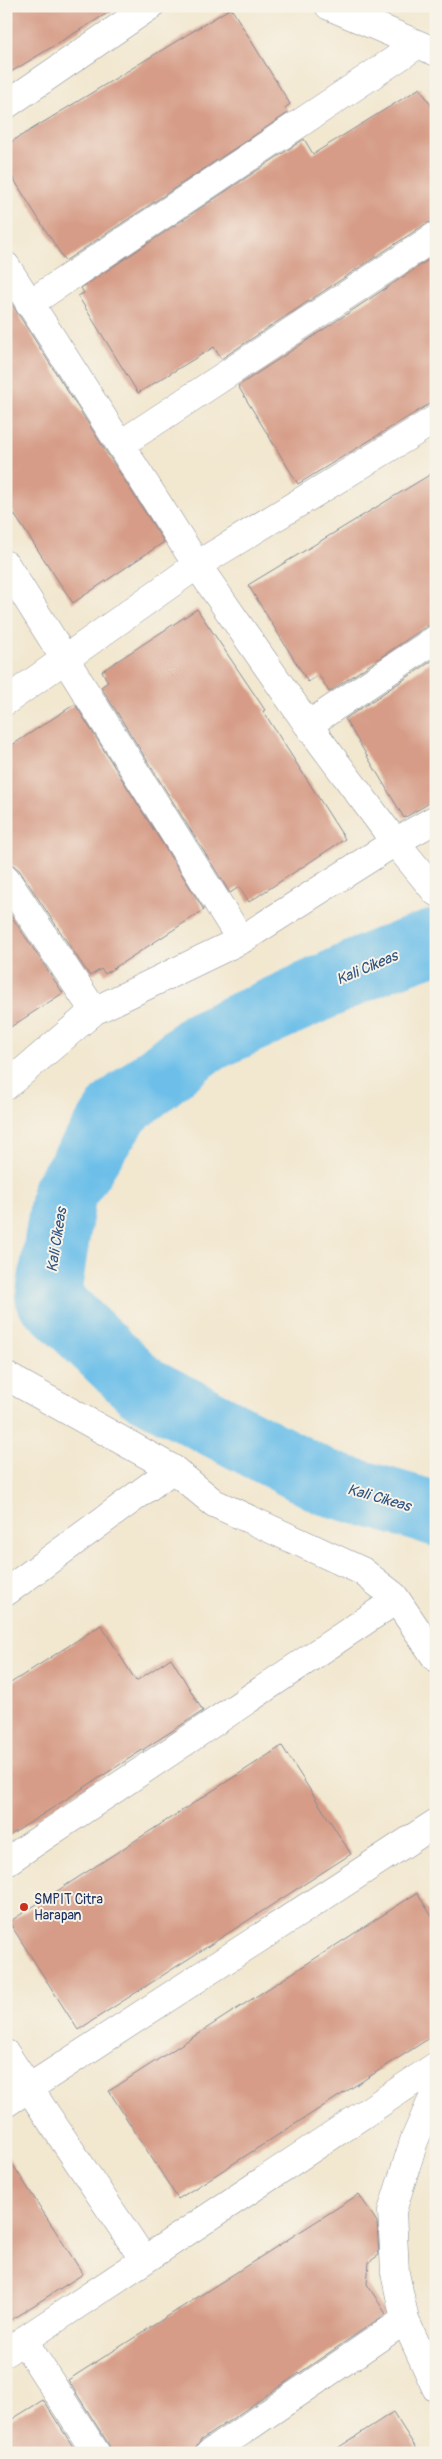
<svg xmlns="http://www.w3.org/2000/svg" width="442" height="2459" font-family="Pangolin,sans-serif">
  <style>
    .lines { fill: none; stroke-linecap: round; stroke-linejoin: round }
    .river { stroke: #6dbfe9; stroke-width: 65 }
    .building { fill: #d69c87 }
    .minor-casing { stroke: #868b96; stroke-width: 29 }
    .minor { stroke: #fff; stroke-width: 28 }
    .poi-dot { fill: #c8321e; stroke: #f7f3e8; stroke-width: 2 }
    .labels { text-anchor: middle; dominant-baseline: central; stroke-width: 4; stroke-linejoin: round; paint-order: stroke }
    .poi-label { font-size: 14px; fill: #1b2f5e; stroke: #f7f3e8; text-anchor: start }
    .water-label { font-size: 15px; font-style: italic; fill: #305381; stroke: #f7f3e8 }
  </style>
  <rect width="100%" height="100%" fill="#f7f3e8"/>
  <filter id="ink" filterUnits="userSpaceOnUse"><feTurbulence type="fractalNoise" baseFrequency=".02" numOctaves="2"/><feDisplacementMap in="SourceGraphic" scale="10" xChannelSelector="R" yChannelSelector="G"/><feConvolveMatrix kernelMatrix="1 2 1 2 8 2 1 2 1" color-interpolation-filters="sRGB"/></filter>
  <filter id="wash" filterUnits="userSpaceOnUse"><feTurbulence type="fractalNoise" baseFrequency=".0096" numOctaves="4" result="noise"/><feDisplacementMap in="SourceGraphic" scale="20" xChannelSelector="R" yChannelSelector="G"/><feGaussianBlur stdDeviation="1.12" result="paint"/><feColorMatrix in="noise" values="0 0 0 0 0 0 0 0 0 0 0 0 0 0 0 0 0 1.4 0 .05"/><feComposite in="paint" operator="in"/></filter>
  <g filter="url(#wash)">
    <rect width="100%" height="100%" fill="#f2e7cf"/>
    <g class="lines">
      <!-- river -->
      <path class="river" d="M 436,941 L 383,960 L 201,1043 L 118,1110 L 64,1193 L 48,1298 L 140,1386 L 327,1483 L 436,1514"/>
    </g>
    <g id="blocks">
      <!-- building -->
      <path class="building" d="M 6,6 L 119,6 L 6,75 Z
        M 231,8 L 290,104 L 285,108 L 288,113 L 65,261 L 6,167 L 6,145 Z
        M 420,88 L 436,113 L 436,220 L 427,223 L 221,359 L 214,347 L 138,393 L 78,296 L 84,293 L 81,288 L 304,139 L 313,154 Z
        M 436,255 L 436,400 L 298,484 L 238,386 Z
        M 6,295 L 164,542 L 73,603 L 6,502 Z
        M 436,471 L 436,624 L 427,626 L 329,692 L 319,675 L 308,682 L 248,585 Z
        M 197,609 L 265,710 L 263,711 L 345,839 L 249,902 L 239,887 L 230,893 L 101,687 L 108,682 L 102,671 Z
        M 436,658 L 436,799 L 404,818 L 345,719 Z
        M 75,704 L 204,910 L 105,974 L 101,969 L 90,976 L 19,870 L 13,865 L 6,864 L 6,749 Z
        M 6,908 L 63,993 L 6,1030 Z
        M 101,1625 L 136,1681 L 171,1658 L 203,1711 L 6,1838 L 6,1686 Z
        M 282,1746 L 351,1854 L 78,2030 L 9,1922 Z
        M 417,1893 L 436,1923 L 436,2034 L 178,2199 L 109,2091 Z
        M 6,2154 L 83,2274 L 6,2323 Z
        M 359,2194 L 377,2222 L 379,2255 L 369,2262 L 367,2284 L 386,2314 L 201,2440 L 193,2453 L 112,2453 L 109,2445 L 68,2380 Z
        M 43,2400 L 77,2453 L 6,2453 L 6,2423 Z
        M 393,2412 L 419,2453 L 330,2453 L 373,2425 Z"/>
    </g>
  </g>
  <g filter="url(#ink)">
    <use href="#blocks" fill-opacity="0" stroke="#868b96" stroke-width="1"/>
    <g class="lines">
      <!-- minor casing -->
      <g class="minor-casing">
        <path id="minor" d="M 329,6 L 436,52
          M 6,105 L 150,6
          M 6,266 L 197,565 L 308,725 L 395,842 L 436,892
          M 29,304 L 417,45
          M 121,444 L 436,236
          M 6,565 L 241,940
          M 6,701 L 197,565 L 436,419
          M 308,725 L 436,639
          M 6,879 L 94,1011
          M 6,1086 L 94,1011 L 241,940 L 395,842 L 436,819
          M 6,1376 L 173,1469 L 214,1503 L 362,1571 L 394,1596 L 436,1658
          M 6,1592 L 173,1469
          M 6,1862 L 396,1600
          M 6,2054 L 144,2260
          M 436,2091 L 414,2141 L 392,2211 L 395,2273 L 405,2320 L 436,2388
          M 6,2103 L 436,1823
          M 24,2341 L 96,2453
          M 6,2352 L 436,2066
          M 210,2453 L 405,2320"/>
      </g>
      <!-- minor -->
      <use href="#minor" class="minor"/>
    </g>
  </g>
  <!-- markers -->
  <circle class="poi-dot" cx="24" cy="1907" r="5"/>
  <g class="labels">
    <!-- poi labels -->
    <g class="poi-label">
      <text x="34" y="1899">SMPIT Citra<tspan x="34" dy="16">Harapan</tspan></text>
    </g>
    <!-- water labels -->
    <g class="water-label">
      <text transform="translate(367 968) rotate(-23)">Kali Cikeas</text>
      <text transform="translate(57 1240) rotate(-81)">Kali Cikeas</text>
      <text transform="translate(379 1498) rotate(16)">Kali Cikeas</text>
    </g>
  </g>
  <!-- margin -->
  <rect width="442" height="2459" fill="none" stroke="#f7f3e8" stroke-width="25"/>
</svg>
